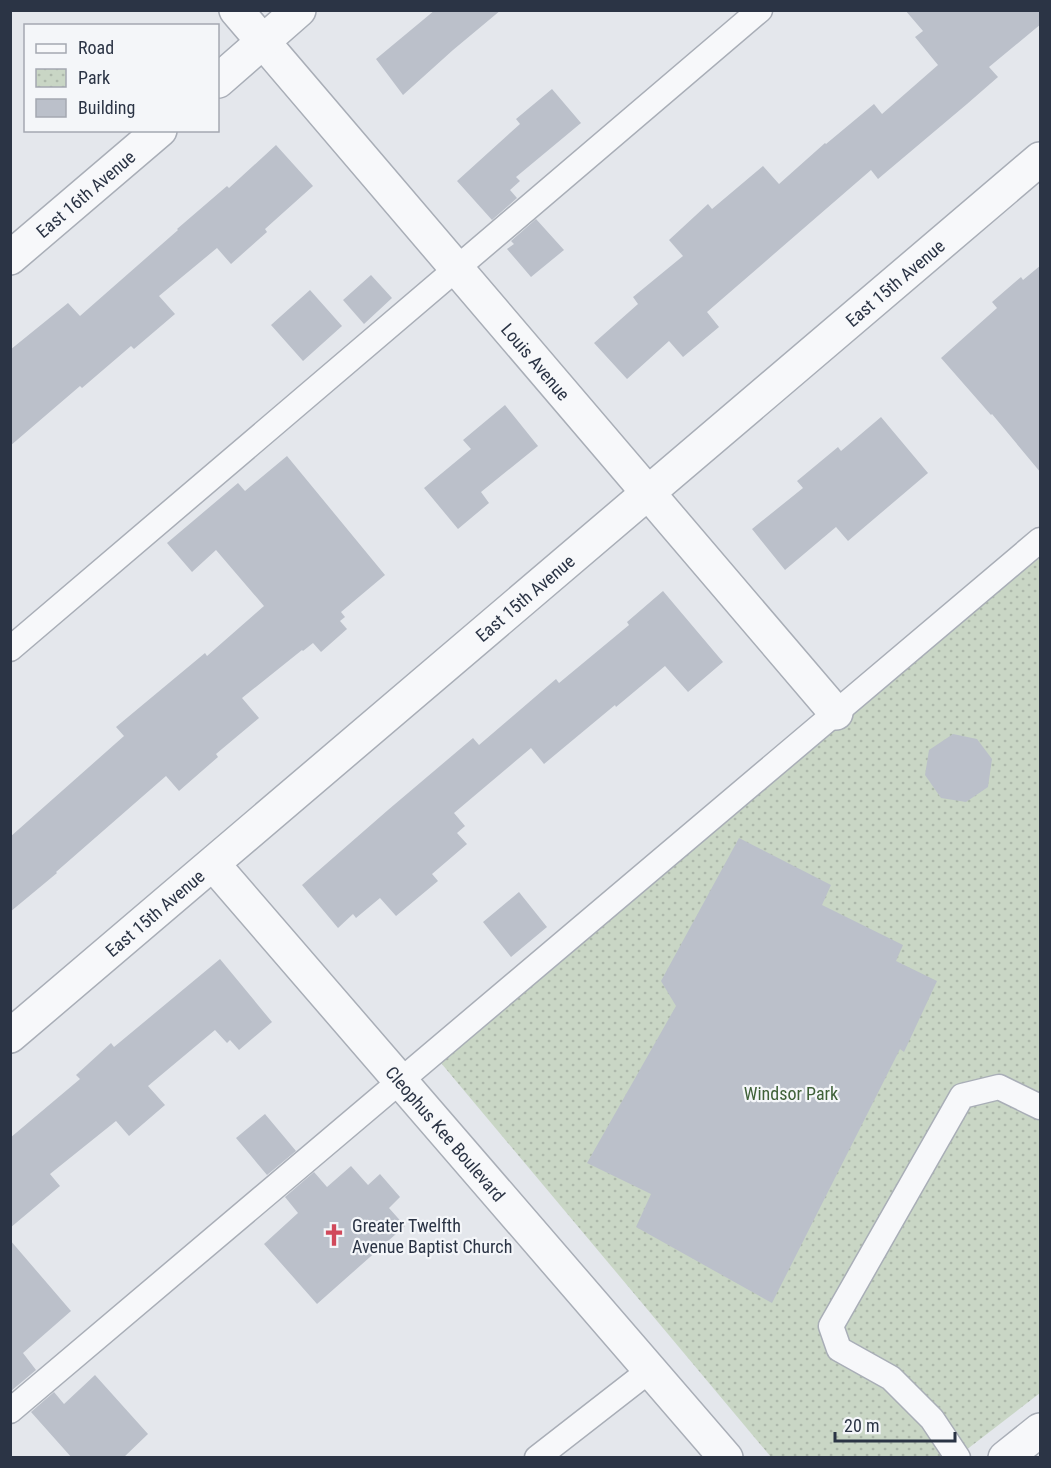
<svg xmlns="http://www.w3.org/2000/svg" width="1051" height="1468" font-family="'Roboto Condensed',sans-serif">
  <style>
    .park { fill: url(#park-dots) }
    .building { fill: #bbc0ca }
    .lines { fill: none; stroke-linecap: round; stroke-linejoin: round }
    .lane-casing { stroke: #a9aeb7; stroke-width: 27 }
    .street-casing { stroke: #a9aeb7; stroke-width: 36 }
    .lane { stroke: #f7f8fa; stroke-width: 24 }
    .street { stroke: #f7f8fa; stroke-width: 33 }
    .labels { text-anchor: middle; dominant-baseline: central; stroke-width: 4.5; stroke-linejoin: round; paint-order: stroke }
    .street-label { font-size: 18px; fill: #2b3445; stroke: #f4f6f9 }
    .park-label { font-size: 18px; fill: #3f6138; stroke: #f4f6f9 }
    .poi-label { font-size: 18px; fill: #2b3445; stroke: #f4f6f9; text-anchor: start }
  </style>
  <defs>
    <pattern id="park-dots" width="8" height="8" patternUnits="userSpaceOnUse" patternTransform="scale(1.5)"><rect width="8" height="8" fill="#c9d6c5"/><path d="M2 2h.1M6 6h.1" fill="none" stroke="#adb8ab" stroke-width="1.8" stroke-linecap="round"/></pattern>
  </defs>
  <rect width="100%" height="100%" fill="#e4e7ec"/>
  <!-- park -->
  <path class="park" d="M 1040,553 L 1040,1393 L 957,1457 L 771,1457 L 441,1063 Z"/>
  <!-- building -->
  <path class="building" d="M 435,10 L 501,10 L 453,50 L 403,95 L 376,59 Z
    M 905,10 L 1041,10 L 1041,24 L 989,67 L 998,77 L 967,104 L 878,179 L 871,170 L 707,312 L 719,327 L 683,357 L 669,341 L 627,379 L 594,343 L 638,304 L 633,297 L 683,256 L 669,240 L 708,204 L 712,209 L 763,166 L 779,184 L 825,143 L 826,144 L 874,104 L 882,114 L 938,65 L 915,37 L 923,31 Z
    M 552,89 L 581,123 L 516,177 L 520,181 L 510,190 L 517,198 L 492,220 L 457,181 L 520,124 L 516,119 Z
    M 276,145 L 313,186 L 265,229 L 267,232 L 231,264 L 217,248 L 159,296 L 175,314 L 134,349 L 131,346 L 82,388 L 80,386 L 10,446 L 10,350 L 68,303 L 80,316 L 178,230 L 177,229 L 227,186 L 229,188 Z
    M 536,219 L 564,250 L 531,277 L 507,249 L 514,244 L 511,241 Z
    M 1041,265 L 1041,473 L 992,414 L 991,415 L 941,358 L 997,308 L 992,302 L 1021,277 L 1023,280 Z
    M 371,275 L 392,298 L 364,324 L 343,300 Z
    M 310,290 L 342,326 L 303,361 L 271,325 Z
    M 505,405 L 538,446 L 481,492 L 489,503 L 458,529 L 424,488 L 471,449 L 463,440 Z
    M 881,417 L 928,473 L 848,541 L 836,527 L 785,570 L 752,529 L 803,488 L 797,481 L 838,447 L 841,451 Z
    M 287,456 L 385,575 L 341,612 L 345,617 L 340,621 L 347,629 L 321,652 L 313,643 L 303,651 L 302,650 L 242,698 L 259,718 L 216,754 L 218,757 L 179,791 L 166,776 L 56,872 L 57,873 L 10,912 L 10,837 L 124,736 L 116,727 L 205,653 L 207,656 L 264,606 L 216,550 L 192,572 L 167,543 L 238,483 L 245,491 Z
    M 663,591 L 723,662 L 688,692 L 665,666 L 616,707 L 615,705 L 544,764 L 531,748 L 454,813 L 465,826 L 457,833 L 467,844 L 432,874 L 438,881 L 396,916 L 380,898 L 356,918 L 353,914 L 338,928 L 302,885 L 388,810 L 473,738 L 479,745 L 556,679 L 559,683 L 629,625 L 627,622 Z
    M 953,734 L 977,739 L 992,759 L 988,787 L 966,802 L 941,798 L 925,775 L 929,750 Z
    M 739,838 L 831,885 L 822,905 L 903,945 L 896,961 L 937,981 L 904,1052 L 900,1049 L 772,1303 L 636,1227 L 651,1194 L 587,1163 L 676,1006 L 661,981 Z
    M 519,892 L 547,927 L 511,957 L 483,922 Z
    M 220,959 L 272,1022 L 239,1050 L 230,1040 L 227,1043 L 215,1030 L 148,1086 L 165,1105 L 129,1136 L 116,1121 L 50,1174 L 60,1186 L 10,1228 L 10,1138 L 80,1079 L 76,1075 L 111,1043 L 114,1047 Z
    M 265,1114 L 296,1151 L 267,1175 L 236,1138 Z
    M 351,1166 L 368,1185 L 380,1174 L 400,1197 L 389,1208 L 405,1226 L 317,1304 L 264,1244 L 298,1213 L 285,1197 L 314,1172 L 327,1187 Z
    M 10,1240 L 71,1311 L 23,1353 L 36,1370 L 11,1391 Z
    M 95,1375 L 148,1434 L 123,1458 L 72,1458 L 31,1412 L 54,1392 L 64,1404 Z"/>
  <g class="lines">
    <!-- lane casing -->
    <g class="lane-casing">
      <path id="lane" d="M 10,649 L 760,10
        M 10,1411 L 1040,540
        M 537,1458 L 650,1370
        M 958,1458 L 932,1419 L 891,1378 L 839,1349 L 831,1326 L 962,1096 L 999,1087 L 1040,1107"/>
    </g>
    <!-- street casing -->
    <g class="street-casing">
      <g id="street">
        <path id="s1" d="M 236,10 L 836,713"/>
        <path d="M 218,81 L 299,10"/>
        <path id="s2" d="M 10,258 L 160,130"/>
        <path id="s3" d="M 213,864 L 726,1458"/>
        <path id="s4" d="M 10,1036 L 1040,159"/>
        <path d="M 1005,1458 L 1040,1430"/>
      </g>
    </g>
    <!-- lane -->
    <use href="#lane" class="lane"/>
    <!-- street -->
    <use href="#street" class="street"/>
  </g>
  <!-- icons -->
  <defs>
    <g id="church-bare" transform="scale(1.8)"><path d="M-1.2-6h2.4v3.5h3.3v2.4h-3.3V6h-2.4V-.1h-3.3v-2.4h3.3Z" fill="#d1495b" stroke="#f4f6f9" stroke-width="2.5" paint-order="stroke"/></g>
  </defs>
  <g fill-rule="evenodd">
    <use href="#church-bare" x="334" y="1235"/>
  </g>
  <g class="labels">
    <!-- street labels -->
    <g class="street-label">
      <text stroke="none"><textPath href="#s2" startOffset="99">East 16th Avenue</textPath></text>
      <text stroke="none"><textPath href="#s4" startOffset="1162">East 15th Avenue</textPath></text>
      <text stroke="none"><textPath href="#s1" startOffset="462">Louis Avenue</textPath></text>
      <text stroke="none"><textPath href="#s4" startOffset="676">East 15th Avenue</textPath></text>
      <text stroke="none"><textPath href="#s4" startOffset="190">East 15th Avenue</textPath></text>
      <text stroke="none"><textPath href="#s3" startOffset="356">Cleophus Kee Boulevard</textPath></text>
    </g>
    <!-- park labels -->
    <g class="park-label">
      <text x="791" y="1093">Windsor Park</text>
    </g>
    <!-- poi labels -->
    <g class="poi-label">
      <text x="352" y="1225">Greater Twelfth<tspan x="352" dy="21">Avenue Baptist Church</tspan></text>
    </g>
  </g>
  <!-- border -->
  <rect width="1051" height="1468" fill="none" stroke="#2b3445" stroke-width="24"/>
  <!-- legend -->
  <rect x="24" y="24" width="195" height="108" fill="#f4f6f9" stroke="#a4a8b1" stroke-width="1.5"/>
  <rect x="36" y="44" width="30" height="9" fill="#f7f8fa" stroke="#a4a8b1" stroke-width="1.5"/>
  <text x="78" y="54" font-size="18" fill="#2b3445">Road</text>
  <rect x="36" y="69" width="30" height="18" fill="url(#park-dots)" stroke="#a4a8b1" stroke-width="1.5"/>
  <text x="78" y="84" font-size="18" fill="#2b3445">Park</text>
  <rect x="36" y="99" width="30" height="18" fill="#bbc0ca" stroke="#a4a8b1" stroke-width="1.5"/>
  <text x="78" y="114" font-size="18" fill="#2b3445">Building</text>
  <!-- scale -->
  <path d="M835 1432v9h120v-9" fill="none" stroke="#2b3445" stroke-width="3"/>
  <text x="844" y="1432" font-size="18" fill="#2b3445" stroke="#f4f6f9" stroke-width="4.5" paint-order="stroke">20 m</text>
</svg>
